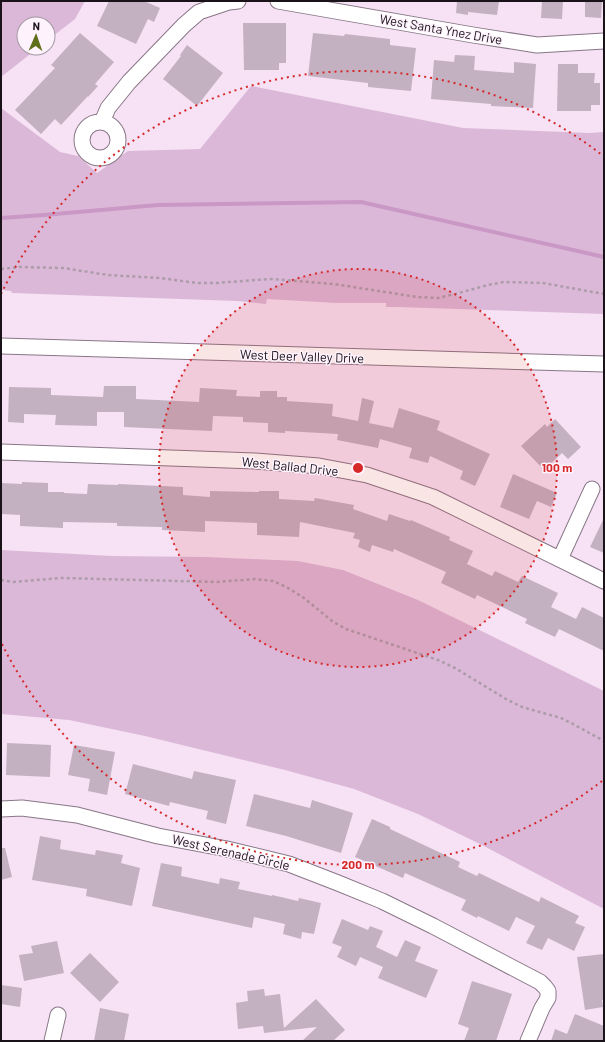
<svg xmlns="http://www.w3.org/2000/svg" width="605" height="1042" font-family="Barlow,sans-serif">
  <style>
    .green { fill: #dcb8d8 }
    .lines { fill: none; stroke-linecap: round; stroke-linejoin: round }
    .stream { stroke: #c998c4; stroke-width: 4 }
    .building { fill: #c3b0c1 }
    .minor-casing { stroke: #887786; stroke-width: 17 }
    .path { stroke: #ac9caa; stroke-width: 2.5; stroke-dasharray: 3 3; stroke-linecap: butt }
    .minor { stroke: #fff; stroke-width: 15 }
    .ring { fill: none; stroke: #d62828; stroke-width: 2; stroke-dasharray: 2 4 }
    .labels { text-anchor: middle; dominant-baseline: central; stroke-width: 3; stroke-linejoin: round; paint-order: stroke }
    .street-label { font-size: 13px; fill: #191319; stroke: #fef2fd }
    .centre { fill: #d62828; stroke: #fef2fd; stroke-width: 2 }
    .ring-label { font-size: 12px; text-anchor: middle; font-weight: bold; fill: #d62828; stroke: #fef2fd; stroke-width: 3; stroke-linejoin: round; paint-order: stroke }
  </style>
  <rect width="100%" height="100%" fill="#f6e2f4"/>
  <!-- green -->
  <path class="green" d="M 1,1 L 85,1 L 75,19 L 48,40 L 48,24 L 24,24 L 24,48 L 38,48 L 1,77 Z
    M 251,86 L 463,128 L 589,133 L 604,132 L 604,314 L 398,307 L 386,307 L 386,303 L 336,303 L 267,299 L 266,304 L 237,301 L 12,293 L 11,291 L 1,290 L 1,108 L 60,152 L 78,156 L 97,173 L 128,151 L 200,149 Z
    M 1,550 L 112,556 L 206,557 L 298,561 L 343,570 L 418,600 L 604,691 L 604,909 L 482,845 L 418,814 L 354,789 L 285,770 L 145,736 L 69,720 L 1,714 Z"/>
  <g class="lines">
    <!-- stream -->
    <path class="stream" d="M 1,218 L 44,215 L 158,205 L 361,202 L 604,257"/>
  </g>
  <!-- building -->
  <path class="building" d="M 109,1 L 144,1 L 160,8 L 154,22 L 148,19 L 136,44 L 97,26 Z
    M 457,1 L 499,1 L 497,15 L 468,12 L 468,15 L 456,13 Z
    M 542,1 L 563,1 L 562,19 L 541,18 Z
    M 585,1 L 602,1 L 601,18 L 585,17 Z
    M 243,23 L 286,23 L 286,63 L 279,63 L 279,70 L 244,70 Z
    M 80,33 L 114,62 L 95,84 L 98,86 L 88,97 L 88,96 L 61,125 L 55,119 L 41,134 L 15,110 L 55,68 L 51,65 Z
    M 313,33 L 344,36 L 345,34 L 390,39 L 390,45 L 416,48 L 411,91 L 368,87 L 368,83 L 308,76 Z
    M 187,45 L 223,73 L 197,106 L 163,79 L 181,56 L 180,55 Z
    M 455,55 L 475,56 L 474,70 L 514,73 L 514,62 L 536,64 L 533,108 L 491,106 L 491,104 L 431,99 L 434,60 L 454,62 Z
    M 558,64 L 578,64 L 578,73 L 595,73 L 594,83 L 600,83 L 600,105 L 591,105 L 591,111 L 557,111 Z
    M 104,386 L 136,386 L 136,399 L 199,402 L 200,388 L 237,390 L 236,396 L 260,397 L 260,391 L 277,391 L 277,397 L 287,397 L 287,401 L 333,404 L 332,416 L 358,421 L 362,398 L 374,401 L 369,423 L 393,428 L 399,408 L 440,421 L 437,430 L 490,454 L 475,486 L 460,479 L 463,471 L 430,456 L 428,463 L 409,458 L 412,448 L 380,439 L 378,448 L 337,440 L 338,434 L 285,431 L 285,433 L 268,432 L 268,423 L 243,422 L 243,417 L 213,416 L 212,431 L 124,427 L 124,412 L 97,412 L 97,426 L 55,425 L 56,415 L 24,414 L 24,423 L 8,422 L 9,387 L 51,388 L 51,395 L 103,397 Z
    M 555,419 L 581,447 L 568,459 L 562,453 L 544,470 L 521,446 L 545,424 L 547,427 Z
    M 513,474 L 557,493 L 551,507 L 537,501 L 529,519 L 500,507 Z
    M 22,482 L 48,483 L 48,492 L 64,492 L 64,493 L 87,494 L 88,484 L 118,485 L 118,484 L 183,487 L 183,495 L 210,497 L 210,491 L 259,492 L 259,491 L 279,491 L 279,499 L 314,501 L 315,498 L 354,505 L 353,509 L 387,521 L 389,514 L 410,521 L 411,520 L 450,537 L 449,540 L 473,551 L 467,564 L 492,576 L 495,571 L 518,582 L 522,576 L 558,593 L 551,607 L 576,619 L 582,607 L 604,618 L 604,651 L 559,629 L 555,637 L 525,623 L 527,619 L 477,595 L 475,599 L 441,583 L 446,572 L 394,549 L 393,552 L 372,545 L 370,552 L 358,547 L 360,540 L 353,538 L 355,533 L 300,522 L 299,537 L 257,535 L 257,523 L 205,521 L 205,532 L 162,530 L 162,527 L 117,526 L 117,523 L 63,522 L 63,528 L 20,526 L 20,515 L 1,514 L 1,483 L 22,484 Z
    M 604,518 L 604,553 L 590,547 Z
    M 7,743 L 51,745 L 50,777 L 6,775 Z
    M 74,745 L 115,752 L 107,795 L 88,791 L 90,779 L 68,775 Z
    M 133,764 L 192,779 L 194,771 L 236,780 L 226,824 L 206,819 L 208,811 L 170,802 L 169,806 L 125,794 Z
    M 254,794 L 310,808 L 312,800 L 353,813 L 341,853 L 286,836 L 246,826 Z
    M 372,819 L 390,827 L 390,829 L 460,862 L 458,867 L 477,876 L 479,873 L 539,902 L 541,897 L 579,916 L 575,923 L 585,927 L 574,951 L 548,938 L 542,950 L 526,943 L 535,926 L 516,917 L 509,931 L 478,916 L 477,918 L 461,910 L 466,900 L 405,873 L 403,878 L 355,857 Z
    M 40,836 L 61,840 L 60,849 L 95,855 L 96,850 L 123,855 L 121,863 L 140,868 L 132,906 L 86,896 L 87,889 L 32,880 Z
    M 1,848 L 5,848 L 12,877 L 1,880 Z
    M 161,863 L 182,867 L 181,876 L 219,884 L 220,878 L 240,882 L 238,889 L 272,896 L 272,895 L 298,901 L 299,898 L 321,903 L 314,934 L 302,932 L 301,939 L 283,934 L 285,924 L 254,917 L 252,928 L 152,906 Z
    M 342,919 L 368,930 L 370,926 L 383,931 L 376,947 L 397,957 L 405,940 L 421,947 L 415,961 L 438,970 L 426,998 L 378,978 L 383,967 L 360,957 L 356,966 L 337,957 L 342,947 L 332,943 Z
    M 57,941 L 64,973 L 24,981 L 19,955 L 33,953 L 31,946 Z
    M 90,953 L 119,982 L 100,1002 L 70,973 Z
    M 604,954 L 604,999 L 602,1000 L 603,1007 L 585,1010 L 577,957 Z
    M 472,981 L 512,994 L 496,1041 L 464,1041 L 469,1028 L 458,1024 Z
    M 1,985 L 22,988 L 20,1007 L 1,1004 Z
    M 264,989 L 265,996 L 280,994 L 284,1028 L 316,999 L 345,1030 L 333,1041 L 302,1041 L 317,1027 L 264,1033 L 263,1026 L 238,1029 L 236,1003 L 248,1001 L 247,991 Z
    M 100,1008 L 129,1014 L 124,1041 L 94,1041 Z
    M 575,1014 L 604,1026 L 604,1041 L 551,1041 L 555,1029 L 567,1034 Z"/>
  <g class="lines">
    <!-- minor casing -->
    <g class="minor-casing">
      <path id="minor" d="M 278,1 L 473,35 L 537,45 L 604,41
        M 102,122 L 108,108 L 129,82 L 184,25 L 199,12 L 229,2 L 238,1
        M82 140a18 18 0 1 1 36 0a18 18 0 1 1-36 0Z
        M 1,346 L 604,364
        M 1,452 L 255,461 L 319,466 L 367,475 L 433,497 L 604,581
        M 560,559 L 592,489
        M 1,809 L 22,808 L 77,815 L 158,836 L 227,849 L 289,864 L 338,883 L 382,901 L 433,926 L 540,982 L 545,987 L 548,991 L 548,998 L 542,1008 L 528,1041
        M 52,1041 L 58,1015"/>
    </g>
    <!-- path -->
    <path class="path" d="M 1,269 L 20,267 L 63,268 L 108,275 L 160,278 L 197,283 L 217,283 L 254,280 L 274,279 L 334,284 L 417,297 L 438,298 L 455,294 L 488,285 L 504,282 L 543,283 L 604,294
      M 1,580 L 13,582 L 62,578 L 217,582 L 255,579 L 273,581 L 288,588 L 304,598 L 332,621 L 346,629 L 438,660 L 455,668 L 506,699 L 522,707 L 561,718 L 573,724 L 604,741"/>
    <!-- minor -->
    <use href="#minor" class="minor"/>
  </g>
  <!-- distance rings -->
  <circle cx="358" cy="468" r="199" fill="#d62828" fill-opacity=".12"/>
  <g class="ring">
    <circle cx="358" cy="468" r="199"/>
    <path d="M602 781A397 397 0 0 1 1 642M1 294A397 397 0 0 1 602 155"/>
  </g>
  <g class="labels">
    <!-- street labels -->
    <g class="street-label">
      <text transform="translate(441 29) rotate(10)">West Santa Ynez Drive</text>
      <text transform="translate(302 356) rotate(2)">West Deer Valley Drive</text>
      <text transform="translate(290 466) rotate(6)">West Ballad Drive</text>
      <text transform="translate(231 852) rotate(13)">West Serenade Circle</text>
    </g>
  </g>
  <circle cx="358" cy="468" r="6" class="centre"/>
  <g class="ring-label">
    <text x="557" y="472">100 m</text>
    <text x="358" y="869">200 m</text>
  </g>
  <!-- border -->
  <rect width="605" height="1042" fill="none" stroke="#191319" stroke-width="4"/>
  <!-- north arrow -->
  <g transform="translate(36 36) rotate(2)"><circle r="19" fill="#fef2fd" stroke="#a299a2"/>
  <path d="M0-3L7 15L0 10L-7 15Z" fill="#5e6e19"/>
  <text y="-6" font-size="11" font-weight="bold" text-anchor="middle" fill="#191319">N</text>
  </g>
</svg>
